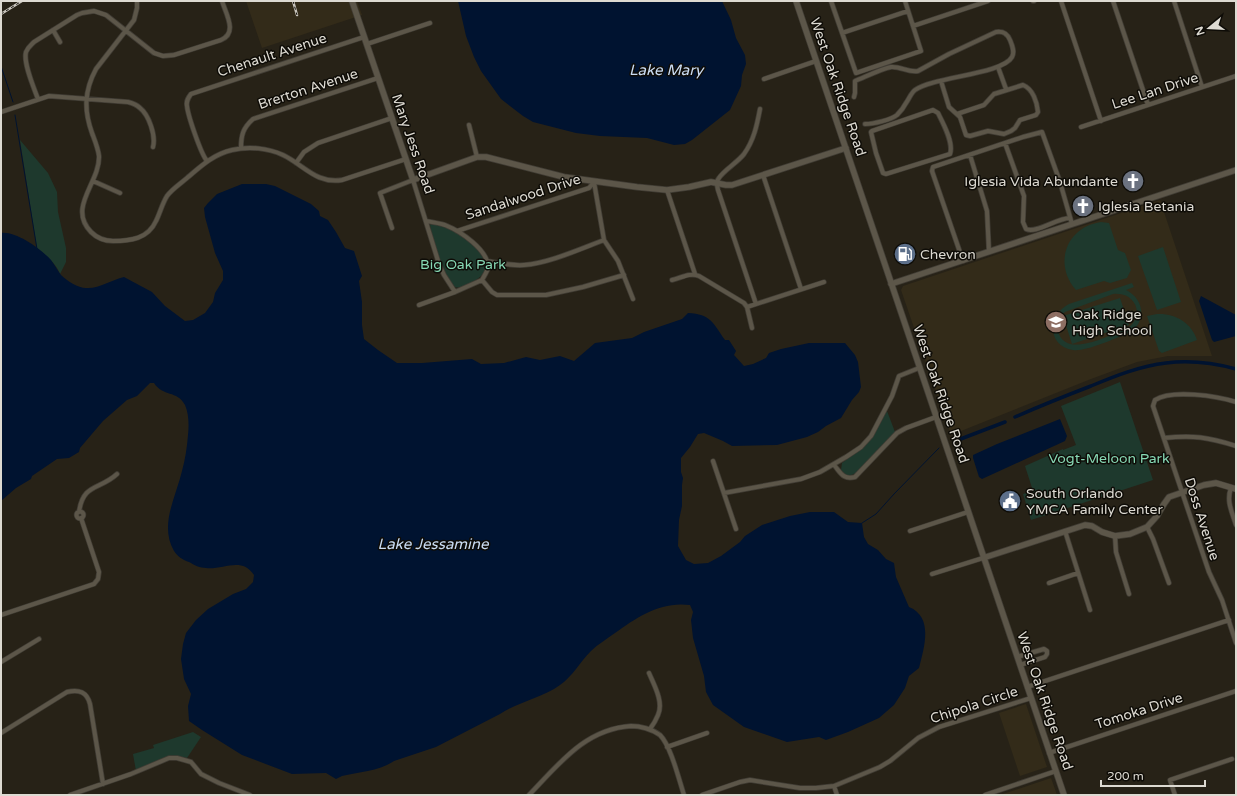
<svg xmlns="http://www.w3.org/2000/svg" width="1237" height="796" font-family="'Varela Round',sans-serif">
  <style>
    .built { fill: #332b19 }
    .green { fill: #1e392d; fill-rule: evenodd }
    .water { fill: #001330 }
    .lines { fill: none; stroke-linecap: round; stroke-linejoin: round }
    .stream { stroke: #001330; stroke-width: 1 }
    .canal { stroke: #001330; stroke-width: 3.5 }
    .street-casing { stroke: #413d35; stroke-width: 5.5 }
    .secondary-casing { stroke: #413d35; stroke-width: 7 }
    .street { stroke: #5c5649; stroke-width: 4 }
    .secondary { stroke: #5c5649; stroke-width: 5.5 }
    .rail-casing { stroke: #c9c5bd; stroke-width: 2.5 }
    .rail { stroke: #0e0c07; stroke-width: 1; stroke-dasharray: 3; stroke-linecap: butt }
    .labels { text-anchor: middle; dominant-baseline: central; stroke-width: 3; stroke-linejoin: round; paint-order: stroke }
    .street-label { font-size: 14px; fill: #dddad2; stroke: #0e0c07 }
    .poi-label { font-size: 14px; fill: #dddad2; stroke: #0e0c07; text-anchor: start }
    .park-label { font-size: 14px; fill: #87d8b4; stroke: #0e0c07 }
    .water-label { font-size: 15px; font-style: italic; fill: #cadcf3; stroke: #0e0c07 }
  </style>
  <rect width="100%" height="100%" fill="#272217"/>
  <!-- built -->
  <path class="built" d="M 246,1 L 357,1 L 362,15 L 262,48 Z
    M 1160,200 L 1212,356 L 1168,356 L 1137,362 L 1091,379 L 951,435 L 901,290 L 903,286 Z
    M 1026,704 L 1047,767 L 1020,776 L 999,713 Z
    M 1051,778 L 1057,795 L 1000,795 Z"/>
  <!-- green -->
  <path class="green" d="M 20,140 L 48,173 L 57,192 L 58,212 L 66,248 L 66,262 L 60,274 C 56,263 46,256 37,249 Z
    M 1101,222 L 1109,223 L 1118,250 L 1125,253 L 1131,270 L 1127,278 L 1110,283 L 1104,281 L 1076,290 C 1053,264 1066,227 1101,222 Z
    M 432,223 C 437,225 442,226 447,228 C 466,236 506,266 472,282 C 467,285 461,289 455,287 C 440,270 434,247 430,225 Z
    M 1163,247 L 1181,302 L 1157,310 L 1138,256 Z
    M 1132,283 L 1134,287 L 1126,290 C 1146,300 1147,325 1126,334 C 1114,339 1085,352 1073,350 C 1047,346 1047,315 1069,304 ZM 1113,294 C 1138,291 1146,320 1124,330 C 1107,336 1065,359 1058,331 C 1056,324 1059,317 1065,312 Z
    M 1120,298 L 1129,325 L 1072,344 L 1063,316 Z
    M 1157,314 C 1175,313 1192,323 1197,340 L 1162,353 L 1159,351 L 1147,316 Z
    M 1120,382 L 1153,480 L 1031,520 L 1023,494 L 1033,491 L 1025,466 L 1063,449 L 1063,450 L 1076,445 L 1061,406 Z
    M 887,411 L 895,432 L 856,473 L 849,476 L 844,474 L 841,470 L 842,463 L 863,447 L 872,436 Z
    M 193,732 L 201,737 L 187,758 L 178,756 L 171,756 L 136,771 L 133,754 L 154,748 L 153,745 Z"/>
  <!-- water -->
  <path class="water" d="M 458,1 L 722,1 L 731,20 L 736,38 L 745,55 L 746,64 L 742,75 L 741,86 L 730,110 L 692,140 L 685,144 L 674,145 L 647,138 L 600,136 L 576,133 L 533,122 L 523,116 L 501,99 L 481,71 L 474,57 L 466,36 Z
    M 242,184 L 266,184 L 275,186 L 311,204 L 319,211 L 320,216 L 328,220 L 336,232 L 345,248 L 354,251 L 362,276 L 359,281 L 362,302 L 362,325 L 364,339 L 378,350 L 397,363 L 422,363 L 472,359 L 481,364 L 504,363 L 526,357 L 540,360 L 560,356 L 574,361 L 595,343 L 632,338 L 644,332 L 682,319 L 688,313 C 711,314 713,323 725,340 L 729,340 L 736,351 L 734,355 L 744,366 L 753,364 L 766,358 L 769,353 L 781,349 L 809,343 L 845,343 L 855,355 L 858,362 L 861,387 L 859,392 L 852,400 L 841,418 L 826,426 L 818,432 L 807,437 L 777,445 L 732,446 L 723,441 L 704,433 L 698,434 L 690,447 L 681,458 L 681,472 L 683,478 L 682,485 L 682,506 L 679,520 L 678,546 L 686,560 L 694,564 L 708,563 L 721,556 L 740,542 L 745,536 L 762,525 L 790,516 L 810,512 L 834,512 L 848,522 L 862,523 L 864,537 L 868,544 L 878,550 L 886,559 L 894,563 L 896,577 L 909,607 C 934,617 924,648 919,668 L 909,676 L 905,688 L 894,705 L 879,718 L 848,732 L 826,740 L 819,737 L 787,742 L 744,727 L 713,705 L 706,692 L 704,676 L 693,638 L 691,620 L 693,612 L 690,605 C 661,601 637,617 615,633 C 607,639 598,644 591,651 C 580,662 572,677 560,685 C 542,698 518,702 500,714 L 436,747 L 394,761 C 380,771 358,772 342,776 L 336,779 L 326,773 L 292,774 L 242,755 L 202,730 L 189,721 L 188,706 L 191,694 L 184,679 L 181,659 L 183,644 L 186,633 L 196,620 L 208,609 L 233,594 L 246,589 L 253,582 L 254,575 C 242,556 223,570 206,568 C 200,568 194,565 189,562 C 183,560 177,556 174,551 C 159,525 176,497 182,471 C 185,460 187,448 188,435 C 189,426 189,414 185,405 C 177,390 163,397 154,383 L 150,383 L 137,396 L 127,400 L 103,421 L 80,448 L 79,452 L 69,458 L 57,459 L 32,476 L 31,479 L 16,488 L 1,501 L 1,233 C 16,231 41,249 51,260 C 55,265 58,271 61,275 C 67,281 78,288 86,288 C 99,289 111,280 124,277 L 152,292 L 165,306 L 185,321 L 193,320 L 205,313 L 213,302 L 215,293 L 223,280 L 223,271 L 215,253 L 205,217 L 204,208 L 208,203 L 217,194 Z
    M 1201,296 L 1236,315 L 1236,336 L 1214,342 L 1212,340 L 1199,301 Z
    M 1060,419 L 1067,436 L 1065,441 L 982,479 L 979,477 L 973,458 L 973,455 L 997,444 Z"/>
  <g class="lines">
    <!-- stream -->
    <path class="stream" d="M 1,66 L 13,102
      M 15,115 L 37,249
      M 862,523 L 876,514 L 894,494 L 939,448"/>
    <!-- canal -->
    <path class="canal" d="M 1015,417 C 1040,406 1065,396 1091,386 C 1115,376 1140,366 1166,363 C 1190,360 1214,363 1236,369
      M 958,440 L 1005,422"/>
    <!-- street casing -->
    <g class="street-casing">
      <path id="street" d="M 137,1 L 137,8 L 134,20 L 96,69 C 84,91 84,111 92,133 C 95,141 98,148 99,156 C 100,183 67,207 91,232 C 97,238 105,241 113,241 C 130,241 148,239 156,221 C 160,213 162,204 167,196 C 172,189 180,184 187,178 C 201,166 214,154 232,150 C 249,146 268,148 283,155 C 304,165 316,184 342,180 L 406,159
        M 831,1 L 856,73 L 921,51 L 905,1
        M 1033,1 L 1034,1
        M 1061,1 L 1101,121
        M 1113,1 L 1148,105
        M 1174,1 L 1202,87
        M 913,26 L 988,1
        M 53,30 L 60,42
        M 842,33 L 908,11
        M 367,44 L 430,23
        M 998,67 L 1006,89
        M 764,79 L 816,61
        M 941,81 L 949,107 L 960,117 L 966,135 L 970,136 L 988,131 L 1004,134 L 1011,131 L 1015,128 L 1020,120 L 1036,115 L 1038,112 C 1037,102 1033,89 1023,85 L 994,94 L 984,105 L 957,114
        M 854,97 L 855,93 L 855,81 C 865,77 881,69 891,67 C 900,66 909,73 918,71 L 949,54 L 996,32 C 1003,31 1007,33 1010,40 C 1012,45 1015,52 1012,57 C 1003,74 933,77 915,90 C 911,93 909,99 906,103 C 904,107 900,112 897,115 C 891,120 873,124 865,124
        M 38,99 C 34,88 23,63 26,52 C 28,47 31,45 34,42 L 77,15 L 82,13 L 94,11 L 106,15 L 154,53 L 163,56 L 174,55 L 221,40 C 238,33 226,14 222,1
        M 933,110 L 938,113 C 943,123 954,143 950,154 L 886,174 L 883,173 L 876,153 L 871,132 L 872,131 Z
        M 1,112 L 49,96 L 128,102 C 132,103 136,104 140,108 C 149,115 156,136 153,147
        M 469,125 L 477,157
        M 1081,127 L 1236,76
        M 1005,143 L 1024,196 L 1023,222 L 1026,229 C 1036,234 1057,218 1070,218
        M 241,148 C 241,135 243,128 253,119 L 378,78
        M 970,155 L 987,211 L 989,252
        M 207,161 C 201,154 188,116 187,106 C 186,101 188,98 191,94 L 364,37
        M 296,163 L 304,152 L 318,143 L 392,118
        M 763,175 L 801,289
        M 93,181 L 120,193
        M 594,182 L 604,240 L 618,261 L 633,299
        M 667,190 L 695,274
        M 392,228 L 380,193 L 413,180 L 439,264 L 444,275 L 455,292
        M 457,231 L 589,188 L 594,182
        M 487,261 C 499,263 511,266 524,265 C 549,263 580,249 604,240
        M 963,261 L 932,171 L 933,167 L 1023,137 L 1042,132 L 1060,182 L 1072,224
        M 482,280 L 492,292 L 497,295 L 546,295 L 583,287 L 624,275
        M 672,280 C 681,278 690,272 699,276 L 744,303 L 747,307 L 752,328
        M 756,304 L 718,190 C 717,186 716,181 719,178 C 723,171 738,162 744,154 C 754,140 757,125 760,109
        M 419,305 L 455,292 L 482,280 C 484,276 487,272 488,268 C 489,250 460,231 445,225 C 439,223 432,222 426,221
        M 747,307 L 824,282
        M 1236,402 C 1217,396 1172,389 1155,400 L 1153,406 L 1209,572 L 1222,600 L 1236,643
        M 1164,438 C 1193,435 1208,437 1236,446
        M 713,461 L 736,529
        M 834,465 C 841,473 843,480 855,477 L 897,433 L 906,428 L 936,417
        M 1231,488 C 1226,501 1232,512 1236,525
        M 724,493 L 801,479 L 820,472 L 846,457 L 861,447 L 871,436 L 892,396 L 899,376 L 919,368
        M76.5 515a3.5 3.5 0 1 1 7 0a3.5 3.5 0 1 1-7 0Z
        M 79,512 C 83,483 100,490 117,474
        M 1147,527 L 1153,539 L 1169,583
        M 910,531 L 968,512
        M 1065,531 L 1090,610
        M 1115,536 L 1116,552 L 1129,594
        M 932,574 L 983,558
        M 1049,583 L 1078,573
        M 1,615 L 94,584 L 98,579 L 99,572 L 81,518
        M 1017,657 L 1044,649 L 1047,651 L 1047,654 L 1045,657 L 1020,665
        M 1,662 L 39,639
        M 649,673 C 654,685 664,702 658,715 C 656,720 653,725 650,729
        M 1027,687 L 1229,620
        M 1,733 L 67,692 C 79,689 87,692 90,704 L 103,784
        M 667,747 L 707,733
        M 1049,753 L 1236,691
        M 834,786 L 837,795
        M 70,795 L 131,774 L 169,758 L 177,758 L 191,762 L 201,774 L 219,783 L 250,795
        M 529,795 C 559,764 585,729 631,726 C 640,726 652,729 660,735 C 671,746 679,780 684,795
        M 702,795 L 740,782 L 750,780 L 800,788 L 816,788 L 834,786 L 880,767 L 890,761 L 918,738 L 939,727 L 1031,698
        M 985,795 L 1056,771
        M 1175,795 L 1170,780 L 1232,759"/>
    </g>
    <!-- secondary casing -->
    <g class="secondary-casing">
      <path id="secondary" d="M 352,1 L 413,180 L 477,157 L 486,157 L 564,177 L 637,187 L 667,190 L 689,187 L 711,182 L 726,185 L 732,185 L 846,148
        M 796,1 L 1064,795
        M 891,284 L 1236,170
        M 983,558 L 1085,525 L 1092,526 L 1102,532 L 1115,536 L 1130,534 L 1147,527 L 1157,516 L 1164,504 L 1169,497 L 1204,485 L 1216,483 L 1236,489"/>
    </g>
    <!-- street -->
    <use href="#street" class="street"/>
    <!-- secondary -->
    <use href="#secondary" class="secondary"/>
    <!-- rail casing -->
    <g class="rail-casing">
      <path id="rail" d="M 293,1 L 297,15
        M 1,14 L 22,1"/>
    </g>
    <!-- rail -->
    <use href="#rail" class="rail"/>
  </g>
  <!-- icons -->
  <defs>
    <g id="church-disc" transform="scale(1.15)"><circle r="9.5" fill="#6b7280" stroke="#0e0c07"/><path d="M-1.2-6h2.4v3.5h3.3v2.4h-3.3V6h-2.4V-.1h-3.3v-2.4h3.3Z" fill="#fff"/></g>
    <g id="fuel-disc" transform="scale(1.15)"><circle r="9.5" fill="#5c6f8a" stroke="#0e0c07"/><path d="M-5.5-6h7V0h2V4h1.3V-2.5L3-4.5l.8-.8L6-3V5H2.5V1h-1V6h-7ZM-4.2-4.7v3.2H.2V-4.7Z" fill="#fff"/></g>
    <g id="school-disc" transform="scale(1.15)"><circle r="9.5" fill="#8d6e63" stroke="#0e0c07"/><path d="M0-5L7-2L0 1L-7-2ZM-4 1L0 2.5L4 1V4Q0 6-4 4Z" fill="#fff"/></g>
    <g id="civic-disc" transform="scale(1.15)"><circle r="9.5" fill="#5c6f8a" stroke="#0e0c07"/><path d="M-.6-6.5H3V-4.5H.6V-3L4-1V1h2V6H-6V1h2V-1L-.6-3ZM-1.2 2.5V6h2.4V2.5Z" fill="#fff"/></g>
  </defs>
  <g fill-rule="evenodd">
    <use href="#church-disc" x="1133" y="181"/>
    <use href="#church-disc" x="1083" y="206"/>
    <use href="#fuel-disc" x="905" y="254"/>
    <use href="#school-disc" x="1056" y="322"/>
    <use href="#civic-disc" x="1010" y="501"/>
  </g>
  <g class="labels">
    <!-- street labels -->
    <g class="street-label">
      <text transform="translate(272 55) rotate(-18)">Chenault Avenue</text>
      <text transform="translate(838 87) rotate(71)">West Oak Ridge Road</text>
      <text transform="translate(308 89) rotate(-18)">Brerton Avenue</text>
      <text transform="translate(1155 91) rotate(-18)">Lee Lan Drive</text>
      <text transform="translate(413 144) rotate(71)">Mary Jess Road</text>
      <text transform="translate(523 197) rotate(-18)">Sandalwood Drive</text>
      <text transform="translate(941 394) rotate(71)">West Oak Ridge Road</text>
      <text transform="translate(1202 519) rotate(72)">Doss Avenue</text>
      <text transform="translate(1045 701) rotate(71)">West Oak Ridge Road</text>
      <text transform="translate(974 705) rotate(-18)">Chipola Circle</text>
      <text transform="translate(1139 711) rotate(-18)">Tomoka Drive</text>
    </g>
    <!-- poi labels -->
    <g class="poi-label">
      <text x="1118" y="181" text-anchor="end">Iglesia Vida Abundante</text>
      <text x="1098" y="206">Iglesia Betania</text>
      <text x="920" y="254">Chevron</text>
      <text x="1072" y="314">Oak Ridge<tspan x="1072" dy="16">High School</tspan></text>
      <text x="1026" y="493">South Orlando<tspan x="1026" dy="16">YMCA Family Center</tspan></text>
    </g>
    <!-- park labels -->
    <g class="park-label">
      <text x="463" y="264">Big Oak Park</text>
      <text x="1109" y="458">Vogt-Meloon Park</text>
    </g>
    <!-- water labels -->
    <g class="water-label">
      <text x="666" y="70">Lake Mary</text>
      <text x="433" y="544">Lake Jessamine</text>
    </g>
  </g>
  <!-- border -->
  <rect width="1237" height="796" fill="none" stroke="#dddad2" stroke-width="4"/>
  <!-- north arrow -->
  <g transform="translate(1209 28) rotate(252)" stroke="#0e0c07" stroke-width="3" paint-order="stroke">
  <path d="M0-3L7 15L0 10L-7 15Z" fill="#dddad2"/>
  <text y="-6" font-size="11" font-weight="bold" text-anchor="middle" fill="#dddad2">N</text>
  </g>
  <!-- scale -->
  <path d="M1101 780v6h104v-6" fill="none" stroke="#dddad2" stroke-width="2"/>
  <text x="1107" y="780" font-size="12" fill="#dddad2" stroke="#0e0c07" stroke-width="3" paint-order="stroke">200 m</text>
</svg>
